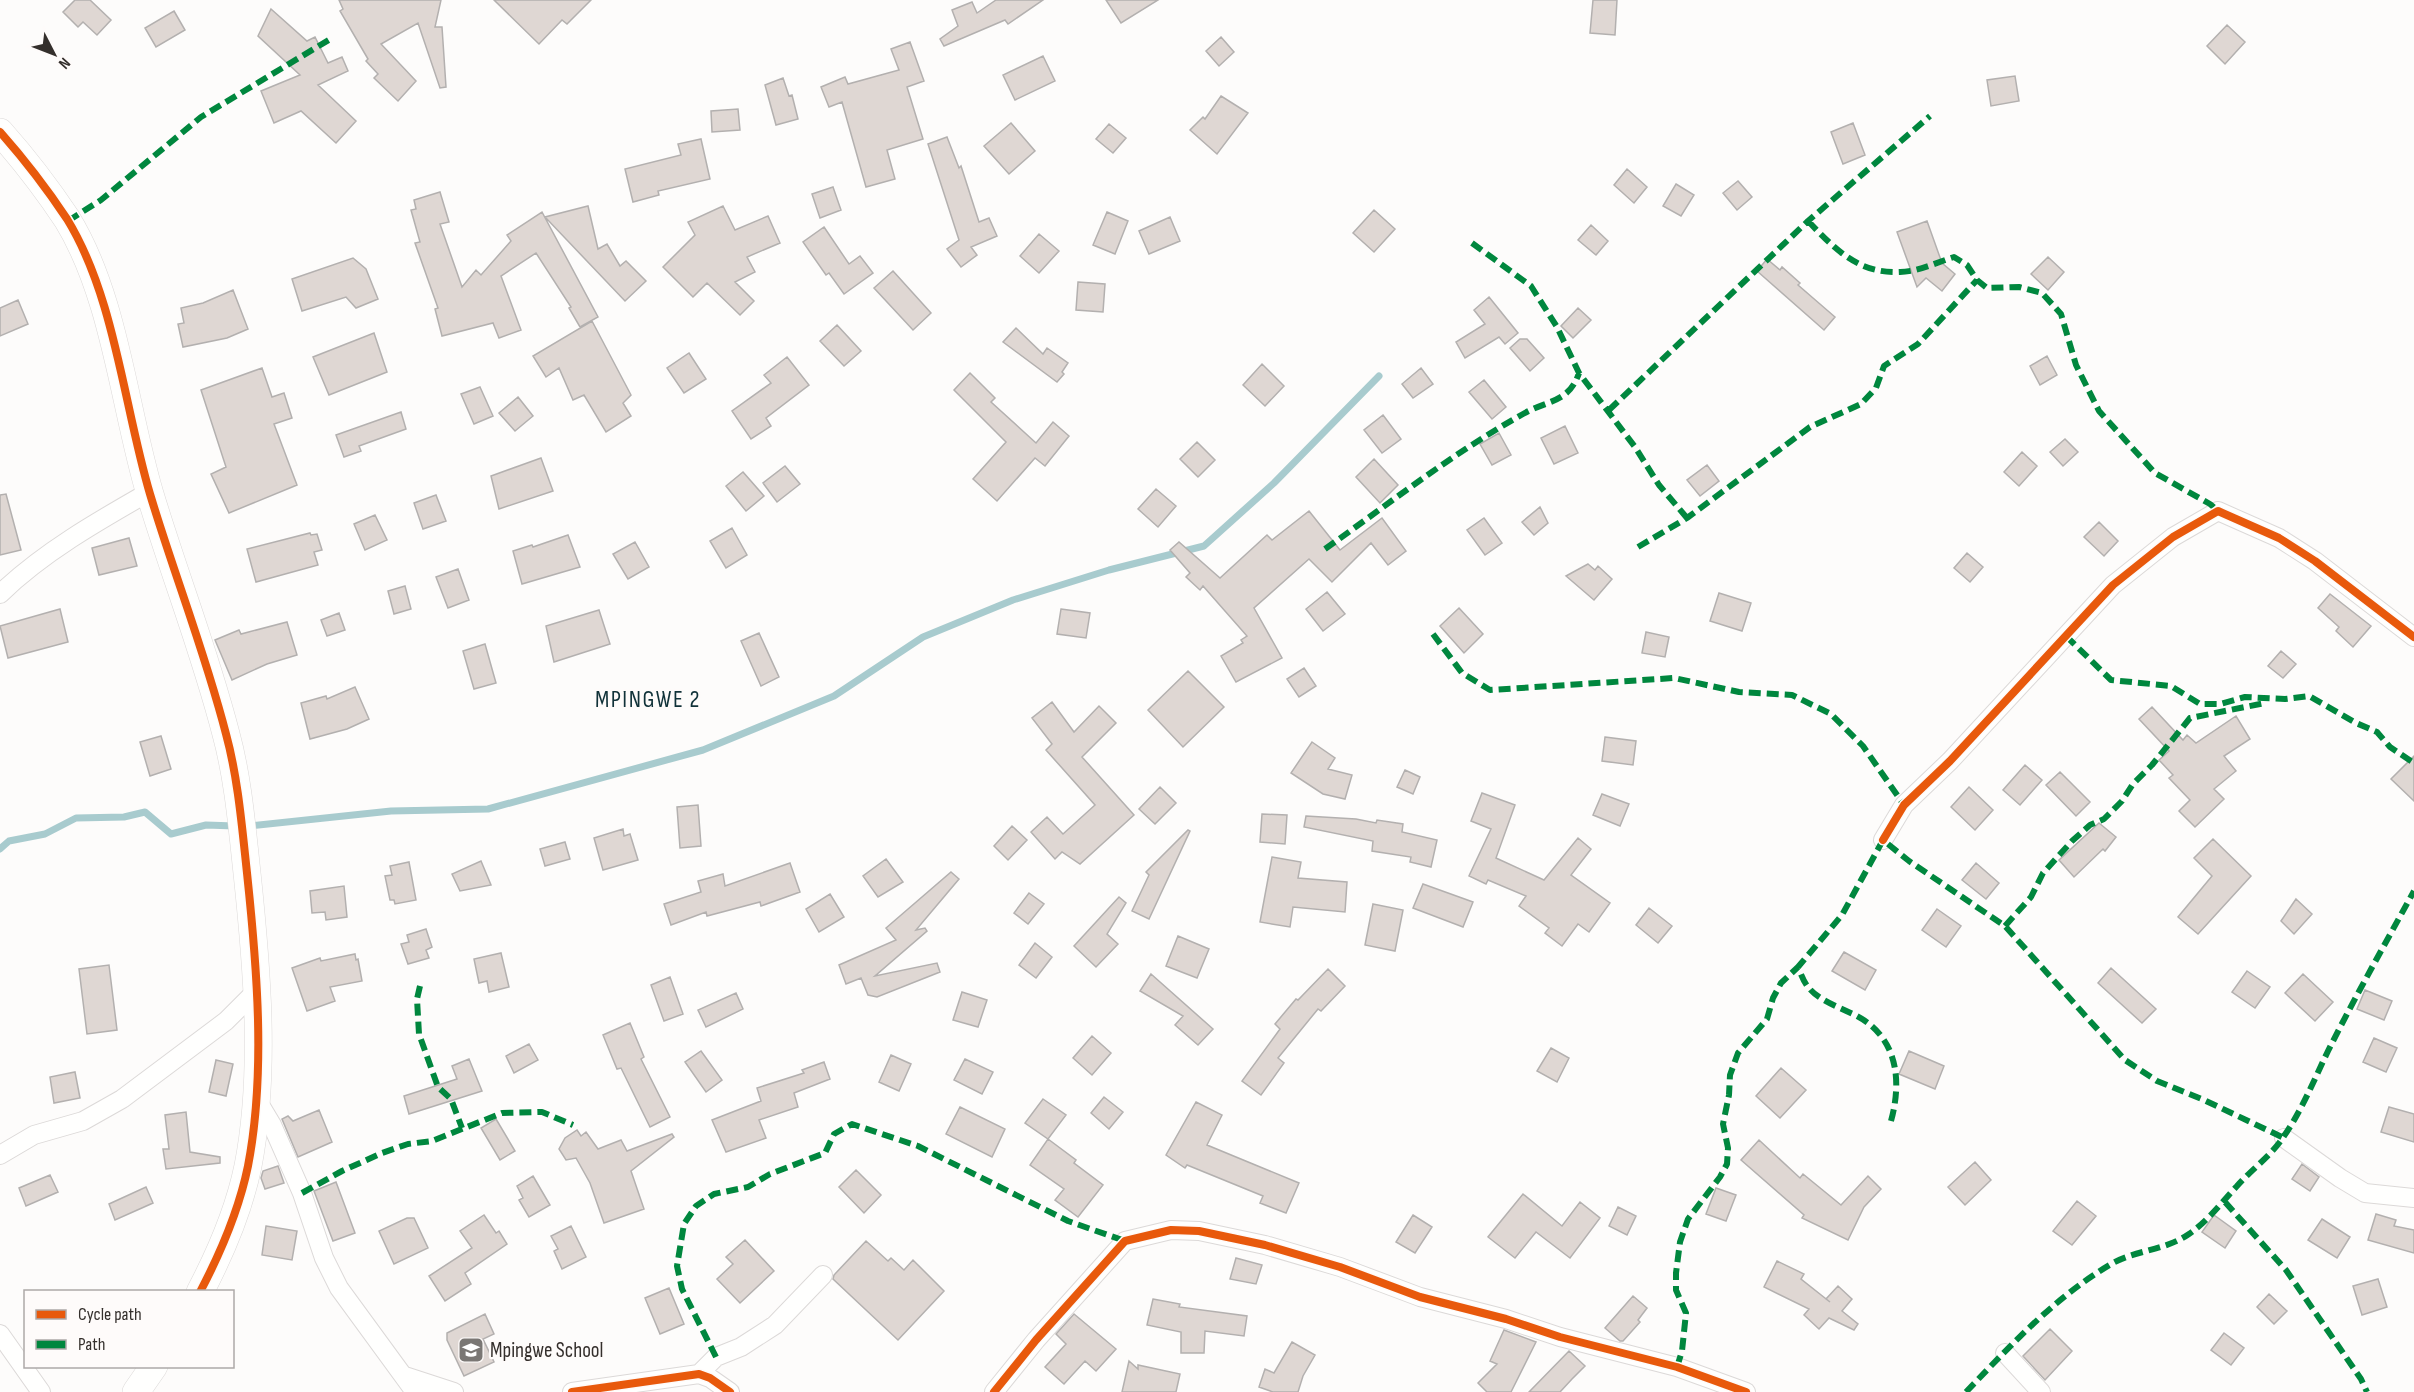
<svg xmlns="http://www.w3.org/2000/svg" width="2414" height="1392" font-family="'Sofia Sans Condensed',sans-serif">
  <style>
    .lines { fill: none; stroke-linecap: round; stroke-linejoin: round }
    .stream { stroke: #a8cbce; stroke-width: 7 }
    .building { fill: #dfd7d3; stroke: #b3b0af; stroke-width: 1.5 }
    .street-casing { stroke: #dcd9d8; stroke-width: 20 }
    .secondary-casing { stroke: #dcd9d8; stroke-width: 28 }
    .street { stroke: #fffffe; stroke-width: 18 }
    .secondary { stroke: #fffffe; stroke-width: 27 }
    .quiet { stroke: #00873e; stroke-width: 6; stroke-dasharray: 12 6; stroke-linecap: butt }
    .cycleway-casing { stroke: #fefbfa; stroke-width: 11 }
    .cycleway { stroke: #e8590c; stroke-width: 8 }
    .labels { text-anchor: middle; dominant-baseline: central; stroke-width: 4.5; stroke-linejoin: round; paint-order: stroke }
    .poi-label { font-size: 21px; fill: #342f2c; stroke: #fefbfa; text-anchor: start }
    .quarter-label { font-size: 24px; letter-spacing: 1.5px; fill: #113239; stroke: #fefbfa }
  </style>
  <rect width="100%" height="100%" fill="#fdfcfb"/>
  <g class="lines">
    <!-- stream -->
    <path class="stream" d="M 249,826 L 391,811 L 488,809 L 703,750 L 834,696 L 923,637 L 1013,600 L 1109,570 L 1204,546 L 1274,483 L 1379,376
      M 0,849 L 9,841 L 45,834 L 76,818 L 124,817 L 145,812 L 171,834 L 206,825 L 235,826"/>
  </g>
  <!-- building -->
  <path class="building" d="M 75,0 L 90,0 L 111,20 L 97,35 L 83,22 L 78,27 L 63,12 Z
    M 339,0 L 441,0 L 435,27 L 442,27 L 446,87 L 440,88 L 418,23 L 381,44 L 416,81 L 398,101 L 374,78 L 378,74 L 366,61 L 368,59 L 340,11 L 343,9 Z
    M 494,0 L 591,0 L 567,24 L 562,20 L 539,44 Z
    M 996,0 L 1043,0 L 1008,24 L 1005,20 L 944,46 L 940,39 L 958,26 L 952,10 L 972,2 L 977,13 Z
    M 1106,0 L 1158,0 L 1121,23 Z
    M 1593,0 L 1617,0 L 1615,35 L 1590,33 Z
    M 271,9 L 307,41 L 315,37 L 328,63 L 342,57 L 348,71 L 318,85 L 356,121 L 336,143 L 301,111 L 274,123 L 261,91 L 300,75 L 258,36 Z
    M 174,11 L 185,30 L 156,47 L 145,28 Z
    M 2227,25 L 2245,42 L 2225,64 L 2207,46 Z
    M 1221,37 L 1234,52 L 1219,66 L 1206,51 Z
    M 910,42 L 924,81 L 907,87 L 923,139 L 887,150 L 895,179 L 866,187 L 842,102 L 829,107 L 821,87 L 845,77 L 848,84 L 899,70 L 891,49 Z
    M 1043,56 L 1055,81 L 1015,100 L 1003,75 Z
    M 2015,76 L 2019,101 L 1991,106 L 1987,80 Z
    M 783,78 L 789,96 L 792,95 L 798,119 L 776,125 L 765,85 Z
    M 1221,96 L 1248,113 L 1217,154 L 1190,130 L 1203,117 L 1205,119 Z
    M 738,109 L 740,130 L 712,132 L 711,111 Z
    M 1011,123 L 1035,151 L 1009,174 L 984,146 Z
    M 1853,123 L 1865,155 L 1843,164 L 1831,132 Z
    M 1109,124 L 1126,138 L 1113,153 L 1096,139 Z
    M 947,137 L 959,168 L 961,166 L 979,222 L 989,218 L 997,236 L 971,247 L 977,255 L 961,267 L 947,249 L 959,240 L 928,144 Z
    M 701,139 L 710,179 L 658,191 L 659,195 L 633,202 L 625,169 L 681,155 L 678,144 Z
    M 1627,169 L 1647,187 L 1634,203 L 1614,185 Z
    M 1738,181 L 1752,197 L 1737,210 L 1723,193 Z
    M 1676,184 L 1694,195 L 1681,216 L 1663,206 Z
    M 833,187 L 841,210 L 820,218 L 812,194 Z
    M 440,192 L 449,222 L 440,224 L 462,287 L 476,270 L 481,275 L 511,241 L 507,235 L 542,212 L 598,317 L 580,327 L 569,308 L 571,307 L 536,253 L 501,276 L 521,330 L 499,338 L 493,323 L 442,336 L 435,309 L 438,308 L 415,243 L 420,242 L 411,210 L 416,209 L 414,200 Z
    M 588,206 L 598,249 L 607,244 L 620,266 L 626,261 L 646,281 L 625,301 L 545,217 Z
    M 723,206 L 735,230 L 768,216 L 780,243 L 747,257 L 755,272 L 735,282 L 754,301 L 740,315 L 707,283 L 693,297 L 663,267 L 695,235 L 688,222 Z
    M 1374,210 L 1395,229 L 1374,252 L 1353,233 Z
    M 1107,212 L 1128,221 L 1115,254 L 1093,245 Z
    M 1170,217 L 1180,241 L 1149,254 L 1139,231 Z
    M 1927,221 L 1942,263 L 1955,274 L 1942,291 L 1926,278 L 1917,287 L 1897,232 Z
    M 1591,225 L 1608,241 L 1596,255 L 1578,240 Z
    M 824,227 L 849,264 L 860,256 L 873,273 L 844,294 L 829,273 L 826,275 L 803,242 Z
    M 1039,234 L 1059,251 L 1039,273 L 1020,256 Z
    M 2048,257 L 2064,272 L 2048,290 L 2031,274 Z
    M 353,258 L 366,269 L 378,299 L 356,308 L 346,297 L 302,311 L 292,279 Z
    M 1767,259 L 1780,270 L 1782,267 L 1800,283 L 1798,285 L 1835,317 L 1824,330 L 1757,271 Z
    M 893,271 L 931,313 L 913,330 L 874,288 Z
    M 1078,282 L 1105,284 L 1103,312 L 1076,310 Z
    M 233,290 L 248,329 L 227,338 L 183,347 L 178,324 L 184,323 L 181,308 L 203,303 Z
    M 1489,297 L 1518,333 L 1505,344 L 1499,337 L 1465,358 L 1456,342 L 1485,324 L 1474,310 Z
    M 18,300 L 28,324 L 0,336 L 0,308 Z
    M 1578,308 L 1591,320 L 1573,338 L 1561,326 Z
    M 592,321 L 631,395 L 623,403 L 631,416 L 606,432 L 584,395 L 573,400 L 559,368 L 546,377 L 533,356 Z
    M 837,325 L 861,351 L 844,366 L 820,341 Z
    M 1016,328 L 1043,354 L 1047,348 L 1068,363 L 1062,372 L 1064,374 L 1057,382 L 1003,342 Z
    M 374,333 L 387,372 L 329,395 L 313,357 Z
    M 1520,339 L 1527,339 L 1544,358 L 1530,371 L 1510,348 Z
    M 689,353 L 706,379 L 684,393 L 667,368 Z
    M 2047,356 L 2057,375 L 2040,385 L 2030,366 Z
    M 787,357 L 809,385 L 766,418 L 771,426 L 751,439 L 732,411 L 771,383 L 764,375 Z
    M 1262,364 L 1284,386 L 1265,406 L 1243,385 Z
    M 262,368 L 272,397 L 284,393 L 292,418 L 274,424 L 297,485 L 229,513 L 211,474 L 226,467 L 201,390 Z
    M 1421,368 L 1433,384 L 1413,398 L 1402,384 Z
    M 970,373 L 995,398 L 991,402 L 1036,443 L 1053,422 L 1069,436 L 1045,466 L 1035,458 L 997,501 L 973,479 L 1006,442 L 954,390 Z
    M 1484,380 L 1506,407 L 1492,419 L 1469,392 Z
    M 480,387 L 493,416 L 474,424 L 461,394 Z
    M 518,397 L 533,416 L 515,431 L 499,413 Z
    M 401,412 L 406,429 L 359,446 L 361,451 L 344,457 L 336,435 Z
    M 1383,415 L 1401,439 L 1382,453 L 1364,430 Z
    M 1565,426 L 1578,453 L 1554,464 L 1541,438 Z
    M 1499,433 L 1511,455 L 1492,465 L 1480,444 Z
    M 2065,439 L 2078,452 L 2063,466 L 2050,452 Z
    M 1197,442 L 1215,460 L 1198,477 L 1180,459 Z
    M 2022,452 L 2037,466 L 2019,486 L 2004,472 Z
    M 541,458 L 553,491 L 499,509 L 491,476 Z
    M 1374,459 L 1398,485 L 1380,503 L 1356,477 Z
    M 1707,465 L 1719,481 L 1700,496 L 1687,480 Z
    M 785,466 L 800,484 L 777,502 L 763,483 Z
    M 743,472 L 764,496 L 746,511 L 726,486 Z
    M 1156,489 L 1176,506 L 1158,527 L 1138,509 Z
    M 6,494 L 21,550 L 0,555 L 0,495 Z
    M 436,495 L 446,521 L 423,529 L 414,503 Z
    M 1540,507 L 1548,523 L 1534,535 L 1522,522 Z
    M 1309,511 L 1340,550 L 1382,518 L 1406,551 L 1388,565 L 1371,543 L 1332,582 L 1309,559 L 1254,608 L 1282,658 L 1236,682 L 1221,656 L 1243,643 L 1241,640 L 1247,636 L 1203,586 L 1200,590 L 1186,577 L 1190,573 L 1170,550 L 1179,542 L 1220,578 L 1267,535 L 1272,540 Z
    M 375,515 L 387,540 L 365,550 L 354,524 Z
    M 1484,518 L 1502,543 L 1485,555 L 1467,530 Z
    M 2099,522 L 2118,541 L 2104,556 L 2084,537 Z
    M 732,528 L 747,555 L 726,568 L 710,541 Z
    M 310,533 L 311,535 L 317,534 L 322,550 L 314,552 L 318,565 L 256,582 L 247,549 Z
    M 568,535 L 580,567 L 522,584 L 513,551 L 532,545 L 533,547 Z
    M 129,538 L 137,566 L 99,575 L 92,548 Z
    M 635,542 L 649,567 L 628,579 L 613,554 Z
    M 1967,553 L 1983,567 L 1970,582 L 1954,568 Z
    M 1588,564 L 1595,570 L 1598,566 L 1612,579 L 1594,600 L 1566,576 Z
    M 458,569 L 469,600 L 448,608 L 436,577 Z
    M 405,586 L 411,609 L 394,614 L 388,591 Z
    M 1327,592 L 1345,614 L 1323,631 L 1306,609 Z
    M 1719,593 L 1751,603 L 1742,631 L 1710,621 Z
    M 2330,594 L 2371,626 L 2353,647 L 2336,631 L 2339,627 L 2318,608 Z
    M 1459,608 L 1483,634 L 1464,653 L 1440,626 Z
    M 60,609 L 68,642 L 8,658 L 0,626 Z
    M 1061,609 L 1090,613 L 1086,638 L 1057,634 Z
    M 599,610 L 610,644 L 554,662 L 546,626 Z
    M 339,613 L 345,630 L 327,636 L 321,620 Z
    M 287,622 L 297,655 L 267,664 L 232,680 L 215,640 L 239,630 L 241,634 Z
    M 1646,632 L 1669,637 L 1665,657 L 1642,653 Z
    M 759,633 L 779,677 L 761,686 L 741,641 Z
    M 485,644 L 496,683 L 474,689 L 463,651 Z
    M 2281,651 L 2296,664 L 2283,678 L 2268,666 Z
    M 1304,668 L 1316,686 L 1299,697 L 1287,679 Z
    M 1188,671 L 1224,707 L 1183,747 L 1148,710 Z
    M 355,687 L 369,719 L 347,729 L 310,739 L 301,703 L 326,696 L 327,699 Z
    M 1052,702 L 1074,732 L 1099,706 L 1116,723 L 1082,757 L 1134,815 L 1080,864 L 1062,852 L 1055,859 L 1031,832 L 1047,817 L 1063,834 L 1095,805 L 1046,750 L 1052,744 L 1032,718 Z
    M 2152,707 L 2183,740 L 2187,735 L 2196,743 L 2236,716 L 2250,739 L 2224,756 L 2236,771 L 2214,789 L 2224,799 L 2195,827 L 2179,811 L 2190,800 L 2169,778 L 2173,775 L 2159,760 L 2169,751 L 2139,719 Z
    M 161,736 L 171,769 L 150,776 L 140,742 Z
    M 1605,737 L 1636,741 L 1633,765 L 1602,761 Z
    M 1312,742 L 1335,758 L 1328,769 L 1352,775 L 1345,799 L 1323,794 L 1291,773 Z
    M 2414,756 L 2414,801 L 2391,779 Z
    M 2025,765 L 2042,780 L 2020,805 L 2003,790 Z
    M 1405,770 L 1420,777 L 1413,794 L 1397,787 Z
    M 2060,772 L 2090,802 L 2076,816 L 2046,785 Z
    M 1160,787 L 1176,803 L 1155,824 L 1139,809 Z
    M 1969,787 L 1993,810 L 1975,830 L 1951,807 Z
    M 1482,793 L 1515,805 L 1496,858 L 1544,880 L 1578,838 L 1591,849 L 1571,875 L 1610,903 L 1589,932 L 1578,924 L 1562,946 L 1545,933 L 1549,928 L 1519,906 L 1526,896 L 1488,880 L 1486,884 L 1469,876 L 1491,829 L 1471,821 Z
    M 1602,794 L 1629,804 L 1620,826 L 1593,815 Z
    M 698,805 L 701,846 L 680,848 L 677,807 Z
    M 1262,814 L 1287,815 L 1285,844 L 1260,842 Z
    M 1306,816 L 1356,819 L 1376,823 L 1377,820 L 1403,824 L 1402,832 L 1437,840 L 1431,867 L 1410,862 L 1411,857 L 1372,851 L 1373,841 L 1304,827 Z
    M 2099,823 L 2116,837 L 2105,851 L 2103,849 L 2074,877 L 2059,860 Z
    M 1012,826 L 1027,840 L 1008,860 L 994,846 Z
    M 623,829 L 624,836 L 630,834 L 638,860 L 603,870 L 594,838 Z
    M 1188,830 L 1190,831 L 1149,919 L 1132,911 L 1149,875 L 1146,872 Z
    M 2213,839 L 2251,876 L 2198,934 L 2178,917 L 2212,876 L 2194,858 Z
    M 565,842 L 570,859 L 545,866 L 540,849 Z
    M 1272,857 L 1301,862 L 1298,878 L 1347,882 L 1345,912 L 1293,907 L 1290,927 L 1260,922 Z
    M 886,859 L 903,882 L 878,897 L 863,876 Z
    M 481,861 L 491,885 L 460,891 L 452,874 Z
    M 409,862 L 416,900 L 395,904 L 394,900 L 390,900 L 385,876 L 392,875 L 390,866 Z
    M 790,863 L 800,892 L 761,906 L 760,902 L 707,916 L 706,912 L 671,925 L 664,904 L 701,892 L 698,881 L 723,874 L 725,886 Z
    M 1976,863 L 1999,883 L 1986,899 L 1962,880 Z
    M 951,872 L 959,879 L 916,930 L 925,928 L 927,931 L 875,976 L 937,963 L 940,972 L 877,997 L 868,995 L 861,978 L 846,984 L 839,965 L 896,940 L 886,928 Z
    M 1423,884 L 1473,902 L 1463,927 L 1413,908 Z
    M 344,886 L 347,917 L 326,920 L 325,912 L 312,913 L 310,891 Z
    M 1029,893 L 1044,904 L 1028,924 L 1014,913 Z
    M 830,894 L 844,917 L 819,932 L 806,909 Z
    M 1119,897 L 1126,903 L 1107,934 L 1118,944 L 1096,967 L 1074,946 Z
    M 2296,899 L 2312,914 L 2294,934 L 2281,921 Z
    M 1373,904 L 1403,910 L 1395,951 L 1365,945 Z
    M 1649,908 L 1672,926 L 1658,943 L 1636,925 Z
    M 1937,909 L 1961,926 L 1946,947 L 1922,930 Z
    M 426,929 L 432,947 L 426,950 L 429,958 L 408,964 L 401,944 L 409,942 L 407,935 Z
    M 1178,936 L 1209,949 L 1197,978 L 1166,966 Z
    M 1035,943 L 1052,957 L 1036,978 L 1019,965 Z
    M 1844,952 L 1876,970 L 1865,990 L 1832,971 Z
    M 501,953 L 509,987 L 489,992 L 487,981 L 479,983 L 474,959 Z
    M 355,954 L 356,960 L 358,959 L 362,981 L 330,987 L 335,1001 L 307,1011 L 292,968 L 320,958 L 321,961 Z
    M 109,965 L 117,1030 L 87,1034 L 79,969 Z
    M 2111,968 L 2156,1009 L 2142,1023 L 2098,983 Z
    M 1328,969 L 1345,986 L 1321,1011 L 1318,1009 L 1278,1058 L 1284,1063 L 1261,1095 L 1242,1081 L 1280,1029 L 1275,1024 L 1296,999 L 1298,1000 Z
    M 2247,971 L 2270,987 L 2255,1008 L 2232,992 Z
    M 1151,974 L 1213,1029 L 1198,1045 L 1175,1025 L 1183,1016 L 1140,991 Z
    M 2303,974 L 2333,1002 L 2315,1021 L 2285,993 Z
    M 670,977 L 683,1014 L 664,1021 L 651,985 Z
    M 2365,990 L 2392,1001 L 2384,1020 L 2357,1009 Z
    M 962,992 L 987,1000 L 978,1027 L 953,1020 Z
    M 736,993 L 743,1009 L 706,1027 L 698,1010 Z
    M 630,1023 L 644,1057 L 641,1059 L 670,1117 L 650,1127 L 621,1068 L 617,1069 L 603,1035 Z
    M 1092,1036 L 1111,1053 L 1092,1075 L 1073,1058 Z
    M 2374,1038 L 2397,1048 L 2386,1072 L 2363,1062 Z
    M 529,1044 L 538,1060 L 514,1073 L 506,1056 Z
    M 1551,1048 L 1569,1058 L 1557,1082 L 1537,1071 Z
    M 701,1051 L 722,1080 L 706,1092 L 685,1062 Z
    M 1909,1051 L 1944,1066 L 1935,1089 L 1899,1074 Z
    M 891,1055 L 911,1064 L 899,1091 L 879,1082 Z
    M 469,1059 L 482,1091 L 409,1114 L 404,1096 L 457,1079 L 452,1066 Z
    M 965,1059 L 993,1072 L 982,1094 L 954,1080 Z
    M 216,1060 L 233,1064 L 226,1096 L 209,1092 Z
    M 824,1062 L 830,1079 L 794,1093 L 798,1107 L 759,1120 L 766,1138 L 726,1152 L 712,1120 L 761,1101 L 757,1088 L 804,1073 L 802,1070 Z
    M 1781,1068 L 1806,1090 L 1780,1118 L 1756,1096 Z
    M 75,1072 L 80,1098 L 54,1103 L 50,1077 Z
    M 1104,1097 L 1123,1112 L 1109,1129 L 1091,1113 Z
    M 1043,1099 L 1066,1115 L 1048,1139 L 1025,1123 Z
    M 1196,1102 L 1222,1115 L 1207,1145 L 1299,1183 L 1286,1213 L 1260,1203 L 1263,1196 L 1187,1165 L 1185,1168 L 1166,1155 Z
    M 960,1107 L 1005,1129 L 992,1157 L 946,1134 Z
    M 2389,1107 L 2414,1114 L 2414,1142 L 2381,1132 Z
    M 319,1110 L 332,1142 L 298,1157 L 282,1119 L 288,1116 L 293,1121 Z
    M 186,1112 L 190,1152 L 220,1157 L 220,1163 L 166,1169 L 163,1149 L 169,1149 L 165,1115 Z
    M 496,1119 L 515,1151 L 500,1160 L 481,1128 Z
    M 577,1130 L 581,1136 L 586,1132 L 598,1149 L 621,1140 L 627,1151 L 672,1134 L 674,1137 L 631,1171 L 644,1209 L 604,1223 L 590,1183 L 576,1158 L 566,1160 L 559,1149 L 565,1138 Z
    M 1048,1139 L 1076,1160 L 1074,1163 L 1103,1185 L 1078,1217 L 1055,1200 L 1064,1189 L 1030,1165 Z
    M 1759,1140 L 1800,1178 L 1803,1174 L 1841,1205 L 1868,1176 L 1881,1189 L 1864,1207 L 1848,1240 L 1802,1218 L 1804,1215 L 1741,1160 Z
    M 1975,1162 L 1991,1180 L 1965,1205 L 1948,1187 Z
    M 2302,1164 L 2319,1177 L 2310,1191 L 2292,1179 Z
    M 278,1166 L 284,1183 L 265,1189 L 261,1178 L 263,1171 Z
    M 856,1170 L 881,1195 L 864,1213 L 839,1187 Z
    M 50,1175 L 58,1192 L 26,1206 L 19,1188 Z
    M 533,1176 L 550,1205 L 529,1217 L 519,1200 L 523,1198 L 517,1186 Z
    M 336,1182 L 355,1233 L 333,1241 L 314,1191 Z
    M 146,1187 L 153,1203 L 115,1220 L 109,1204 Z
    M 1716,1188 L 1736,1195 L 1726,1221 L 1706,1214 Z
    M 1523,1194 L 1562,1226 L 1580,1202 L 1600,1218 L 1570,1258 L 1536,1232 L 1515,1258 L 1488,1237 Z
    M 2077,1201 L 2096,1216 L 2072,1245 L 2053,1231 Z
    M 1618,1207 L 1636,1216 L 1627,1235 L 1609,1226 Z
    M 2376,1214 L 2396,1220 L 2394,1226 L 2414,1230 L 2414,1253 L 2368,1240 Z
    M 484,1215 L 496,1233 L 499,1231 L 507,1244 L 465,1273 L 471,1284 L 445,1301 L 429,1276 L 472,1248 L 460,1231 Z
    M 1413,1215 L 1432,1227 L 1415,1253 L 1396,1242 Z
    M 2214,1215 L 2236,1231 L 2225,1248 L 2202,1232 Z
    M 407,1218 L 414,1218 L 428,1248 L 394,1264 L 379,1231 Z
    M 2322,1219 L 2350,1237 L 2337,1258 L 2308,1240 Z
    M 266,1226 L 297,1231 L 292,1260 L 262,1255 Z
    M 571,1226 L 586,1257 L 562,1269 L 554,1251 L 558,1249 L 551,1236 Z
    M 745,1240 L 774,1271 L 740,1303 L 717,1279 L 733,1264 L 726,1257 Z
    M 866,1241 L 888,1261 L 891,1258 L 904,1270 L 913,1260 L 944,1291 L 898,1340 L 833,1279 L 834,1275 Z
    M 1236,1258 L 1262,1265 L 1256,1284 L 1230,1279 Z
    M 1777,1261 L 1804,1274 L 1801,1279 L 1830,1302 L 1826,1299 L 1838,1286 L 1852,1299 L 1842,1311 L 1858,1324 L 1854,1330 L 1829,1318 L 1819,1329 L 1804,1315 L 1809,1309 L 1764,1287 Z
    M 2378,1279 L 2387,1307 L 2362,1315 L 2353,1286 Z
    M 669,1288 L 684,1324 L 660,1334 L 645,1298 Z
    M 2269,1294 L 2287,1311 L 2274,1324 L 2257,1307 Z
    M 1633,1296 L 1647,1308 L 1638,1320 L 1640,1322 L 1623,1341 L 1620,1341 L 1605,1328 Z
    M 1153,1299 L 1180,1304 L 1179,1307 L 1247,1316 L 1244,1336 L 1205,1331 L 1204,1353 L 1181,1353 L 1181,1332 L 1147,1325 Z
    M 485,1314 L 494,1334 L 483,1339 L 494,1362 L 464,1376 L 447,1340 L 447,1333 Z
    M 1074,1314 L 1116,1349 L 1096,1371 L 1085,1361 L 1064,1384 L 1045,1367 L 1066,1344 L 1056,1334 Z
    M 2050,1329 L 2072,1351 L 2045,1380 L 2023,1356 Z
    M 1504,1330 L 1536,1342 L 1511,1392 L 1487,1392 L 1478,1383 L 1497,1364 L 1490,1361 Z
    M 2224,1333 L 2244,1348 L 2231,1365 L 2211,1350 Z
    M 1292,1342 L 1315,1355 L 1303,1376 L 1298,1392 L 1273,1392 L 1259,1387 L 1265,1369 L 1274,1373 Z
    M 1569,1351 L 1585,1366 L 1572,1379 L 1560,1392 L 1529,1392 Z
    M 1129,1361 L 1138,1369 L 1138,1365 L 1180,1374 L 1176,1392 L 1122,1392 Z"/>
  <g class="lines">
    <!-- street casing -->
    <g class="street-casing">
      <path id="street" d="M 0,594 C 42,553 98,521 149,492
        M 1883,840 L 1904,805 L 1950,761 L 2113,585 L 2173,537 L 2218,511 L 2279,538 L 2315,561 L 2414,637
        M 257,1100 L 272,1125 L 302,1193 L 324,1258 L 339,1288 L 415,1392
        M 2284,1138 L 2340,1178 L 2365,1193 L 2414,1198
        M 0,1155 L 34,1135 L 83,1121 L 122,1099 L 226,1021 L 257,990
        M 0,1334 L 41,1392
        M 2005,1353 L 2041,1392
        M 699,1374 L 716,1357 L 741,1347 L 775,1325 L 823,1275
        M 405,1376 L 454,1392
        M 572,1392 L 699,1374 L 710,1378 L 730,1392
        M 994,1392 L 1036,1340 L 1125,1241 L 1171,1230 L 1199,1231 L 1265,1245 L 1340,1267 L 1420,1297 L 1506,1319 L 1560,1337 L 1677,1367 L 1746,1392"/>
    </g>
    <!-- secondary casing -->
    <g class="secondary-casing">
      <path id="secondary" d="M 0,132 C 24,159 47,189 67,219 C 115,297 124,407 150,494 C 174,574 205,652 226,734 C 238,778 242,827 247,873 C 257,967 266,1073 248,1166 C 239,1210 221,1252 200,1292
        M 136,1392 L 154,1366"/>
    </g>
    <!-- street -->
    <use href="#street" class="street"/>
    <!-- secondary -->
    <use href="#secondary" class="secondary"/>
    <!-- quiet -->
    <path class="quiet" d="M 68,221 L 101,200 L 201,117 L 332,38
      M 1808,221 C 1835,249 1858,274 1900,272 C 1917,272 1938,262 1954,257 L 1967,265 L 1977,280 L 1987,288 L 2019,287 L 2042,293 L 2061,314 L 2076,365 L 2099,411 L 2155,473 L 2210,504 L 2218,511
      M 1472,243 L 1531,286 L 1557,327 L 1579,373 L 1635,447 L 1659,485 L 1687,518
      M 1609,410 L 1808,221 L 1930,116
      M 1638,547 L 1687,518 L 1810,427 L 1861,404 L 1876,388 L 1884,366 L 1918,344 L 1977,280
      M 1325,549 C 1390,503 1453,453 1523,414 C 1547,400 1569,403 1579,373
      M 1433,634 L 1462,673 L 1490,690 L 1674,678 L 1739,692 L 1792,695 L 1831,714 L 1863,746 L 1904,805
      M 2066,636 L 2111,680 L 2171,686 L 2200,704 L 2220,704 L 2245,697 L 2285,699 L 2309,696 L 2356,723 L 2377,732 L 2390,747 L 2414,763
      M 2005,926 L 2031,897 L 2043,873 L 2072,841 L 2090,825 L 2104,819 L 2122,801 L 2133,784 L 2152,765 L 2190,718 L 2265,703
      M 420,986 L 417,999 L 419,1034 L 438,1087 L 451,1099 L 462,1128
      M 1891,1121 C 1902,1081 1898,1038 1857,1016 C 1843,1009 1818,1000 1809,988 C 1804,983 1801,974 1798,967 L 1842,915 L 1883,840 L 1909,861 L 2005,926 L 2125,1060 L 2157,1081 L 2204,1100 L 2284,1138
      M 302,1193 L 342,1171 L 382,1153 L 408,1144 L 432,1141 L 502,1113 L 542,1112 L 573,1125
      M 2225,1202 L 2286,1270 L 2361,1379 L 2367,1392
      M 716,1357 L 682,1289 L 677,1266 L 684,1224 L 696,1206 L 714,1194 L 748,1187 L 770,1174 L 825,1153 L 834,1134 L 852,1124 L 918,1146 L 1068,1221 L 1125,1241
      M 1677,1367 L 1682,1351 L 1686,1313 L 1676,1290 L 1676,1273 L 1680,1242 L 1688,1219 L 1720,1177 L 1727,1164 L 1728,1148 L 1723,1124 L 1729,1095 L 1730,1075 L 1738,1053 L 1767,1019 L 1773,998 L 1781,983 L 1798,967
      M 1966,1392 C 2011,1345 2056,1296 2113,1263 C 2137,1250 2166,1250 2189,1234 C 2208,1221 2222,1202 2237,1186 C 2252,1169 2272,1155 2284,1136 C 2302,1110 2314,1080 2328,1051 C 2355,997 2385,944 2414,891"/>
    <!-- cycleway casing -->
    <g class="cycleway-casing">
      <path id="cycleway" d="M 0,132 C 24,159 47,189 67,219 C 115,297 124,407 150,494 C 174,574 205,652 226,734 C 238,778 242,827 247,873 C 257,967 266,1073 248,1166 C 239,1210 221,1252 200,1292
        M 1883,840 L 1904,805 L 1950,761 L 2113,585 L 2173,537 L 2218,511 L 2279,538 L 2315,561 L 2414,637
        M 572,1392 L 699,1374 L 710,1378 L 730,1392
        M 994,1392 L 1036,1340 L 1125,1241 L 1171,1230 L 1199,1231 L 1265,1245 L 1340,1267 L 1420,1297 L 1506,1319 L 1560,1337 L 1677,1367 L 1746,1392"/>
    </g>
    <!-- cycleway -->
    <use href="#cycleway" class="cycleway"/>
  </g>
  <!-- icons -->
  <defs>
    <g id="school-square" transform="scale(1.35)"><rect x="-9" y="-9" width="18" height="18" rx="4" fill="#7a7774" stroke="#fefbfa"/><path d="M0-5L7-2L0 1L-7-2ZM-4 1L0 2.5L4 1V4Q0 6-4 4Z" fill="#fff"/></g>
  </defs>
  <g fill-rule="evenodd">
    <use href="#school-square" x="471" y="1350"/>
  </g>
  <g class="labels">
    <!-- poi labels -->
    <g class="poi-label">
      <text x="490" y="1350">Mpingwe School</text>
    </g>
    <!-- quarter labels -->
    <g class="quarter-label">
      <text x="648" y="699">MPINGWE 2</text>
    </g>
  </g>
  <!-- legend -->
  <rect x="24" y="1290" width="210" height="78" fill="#fefbfa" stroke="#ada9a8" stroke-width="1.5"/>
  <rect x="36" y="1310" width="30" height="9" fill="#e8590c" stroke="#ada9a8" stroke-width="1.5"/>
  <text x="78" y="1320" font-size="18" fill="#342f2c">Cycle path</text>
  <rect x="36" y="1340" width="30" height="9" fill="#00873e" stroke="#ada9a8" stroke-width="1.5"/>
  <text x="78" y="1350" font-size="18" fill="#342f2c">Path</text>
  <!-- north arrow -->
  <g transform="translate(54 54) rotate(132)" stroke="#fefbfa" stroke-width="4.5" paint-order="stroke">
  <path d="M0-4.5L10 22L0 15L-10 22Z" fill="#342f2c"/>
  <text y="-9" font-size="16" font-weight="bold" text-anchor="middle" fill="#342f2c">N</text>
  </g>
</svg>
